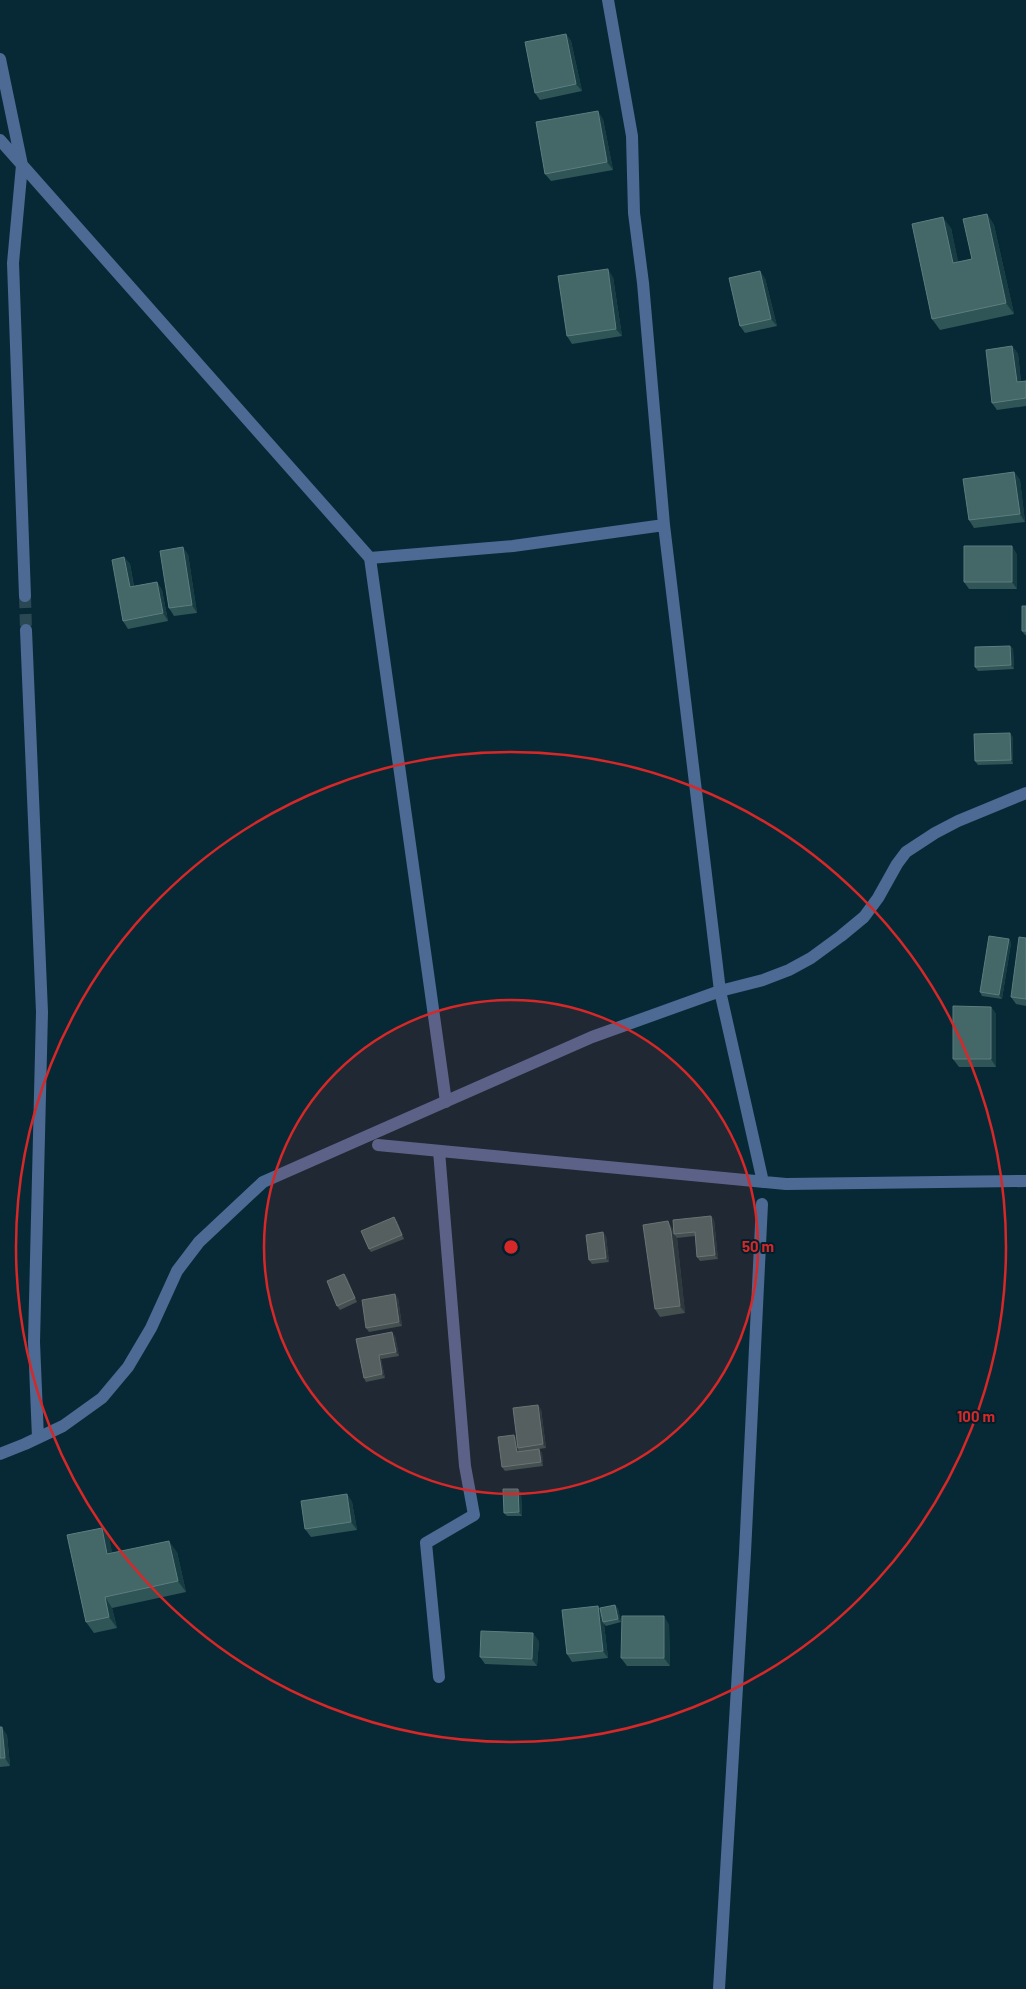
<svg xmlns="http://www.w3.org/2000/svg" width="1026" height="1989" font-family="Barlow,sans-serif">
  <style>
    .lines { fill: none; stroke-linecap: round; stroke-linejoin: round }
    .street-tunnel { stroke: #294853; stroke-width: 12; stroke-dasharray: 12 6; stroke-linecap: butt }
    .lane { stroke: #4c6a94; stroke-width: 12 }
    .street { stroke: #4c6a94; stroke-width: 12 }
    .wall { fill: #305556 }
    .shaded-wall { fill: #173c41 }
    .building { fill: #446768; stroke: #5d7d7f }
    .ring { fill: none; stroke: #d62828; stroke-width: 2.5 }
    .centre { fill: #d62828; stroke: #001f2b; stroke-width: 2.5 }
    .ring-label { font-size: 15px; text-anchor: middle; font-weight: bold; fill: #d62828; stroke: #001f2b; stroke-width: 4; stroke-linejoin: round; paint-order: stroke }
  </style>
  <rect width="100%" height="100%" fill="#072935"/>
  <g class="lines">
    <!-- street-tunnel -->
    <path class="street-tunnel" d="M 25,596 L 26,630"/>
    <!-- lane -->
    <path class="lane" d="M 439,1677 L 426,1543 L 474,1515 L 465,1466 L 439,1151"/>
    <!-- street -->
    <path class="street" d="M 0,59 L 22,165 L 13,263 L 25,596
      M 0,140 L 370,558 L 513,546 L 664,525 L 643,283 L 634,213 L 632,136 L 608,0
      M 664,525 L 720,991 L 763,1182
      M 370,558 L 446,1102
      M 26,630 L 42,1012 L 34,1342 L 38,1438
      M 378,1145 L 786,1184 L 1026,1181
      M 0,1454 L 25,1444 L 63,1426 L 102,1398 L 128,1367 L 151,1328 L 177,1271 L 199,1242 L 263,1182 L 592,1037 L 720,991 L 763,980 L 789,970 L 811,958 L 841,936 L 864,917 L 878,898 L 897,864 L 906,852 L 935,833 L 958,821 L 1026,793
      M 719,1989 L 745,1553 L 762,1204"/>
  </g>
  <!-- wall -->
  <path class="wall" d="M 566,34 L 571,41 L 582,91 L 540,100 L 535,93 Z
    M 603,119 L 613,170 L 551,181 L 545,174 Z
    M 987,214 L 994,225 L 1014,314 L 940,330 L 932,319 L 951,228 L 958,262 L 972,259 Z
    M 613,277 L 622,336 L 572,344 L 567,336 Z
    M 765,278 L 777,326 L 745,333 L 740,326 Z
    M 1012,346 L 1018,354 L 1021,382 L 1026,381 L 1026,406 L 997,410 L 992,403 Z
    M 1014,472 L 1020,480 L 1025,522 L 974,528 L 969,520 Z
    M 188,554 L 197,613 L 174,616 L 169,608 Z
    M 1017,554 L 1017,589 L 969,589 L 964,582 Z
    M 124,557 L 130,564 L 134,586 L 157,582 L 162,590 L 168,621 L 128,629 L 123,621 Z
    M 1026,606 L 1026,635 L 1025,635 L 1022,631 Z
    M 1010,646 L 1013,649 L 1014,669 L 978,671 L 975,667 Z
    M 1013,737 L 1013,764 L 978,765 L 975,761 Z
    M 1026,938 L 1026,1006 L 1016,1004 L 1011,997 Z
    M 1009,939 L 1011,943 L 1002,999 L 982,996 L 980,992 Z
    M 991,1007 L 996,1014 L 996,1067 L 959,1067 L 953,1059 Z
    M 711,1216 L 714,1220 L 718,1259 L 700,1261 L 697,1257 L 695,1236 L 677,1238 L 685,1313 L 660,1317 L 655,1309 L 673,1229 L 674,1230 Z
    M 397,1221 L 404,1239 L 371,1252 L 369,1249 Z
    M 606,1236 L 609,1262 L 592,1264 L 589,1260 Z
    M 344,1274 L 347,1278 L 357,1302 L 340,1310 L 337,1306 Z
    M 398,1298 L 402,1326 L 369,1332 L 366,1328 Z
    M 395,1336 L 399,1356 L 381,1359 L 385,1378 L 366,1382 L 364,1378 L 356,1339 Z
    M 541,1409 L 546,1448 L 532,1450 L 539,1449 L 542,1453 L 543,1466 L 505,1471 L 502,1467 L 516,1438 Z
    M 518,1489 L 521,1493 L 522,1516 L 507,1516 L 504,1513 Z
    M 347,1494 L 352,1502 L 357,1530 L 311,1537 L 305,1529 Z
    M 109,1538 L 112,1553 L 177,1552 L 186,1592 L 112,1608 L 117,1628 L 94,1633 L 86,1622 Z
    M 615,1605 L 618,1609 L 621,1622 L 606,1626 L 604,1624 L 608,1658 L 572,1662 L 567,1654 L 598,1606 L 601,1610 Z
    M 669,1624 L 670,1666 L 627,1666 L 621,1658 Z
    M 539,1641 L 537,1666 L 485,1664 L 480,1657 Z
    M 0,1727 L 7,1735 L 10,1766 L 0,1767 Z"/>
  <!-- shaded-wall -->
  <path class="shaded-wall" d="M 566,34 L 571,41 L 582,91 L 576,84 Z
    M 598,111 L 603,119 L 613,170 L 607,162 Z
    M 987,214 L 994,225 L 1014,314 L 1006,303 Z
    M 943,217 L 951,228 L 961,274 L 953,263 Z
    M 608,269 L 613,277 L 622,336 L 616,329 Z
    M 760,271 L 765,278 L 777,326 L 771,319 Z
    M 1012,346 L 1018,354 L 1022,390 L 1017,382 Z
    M 1014,472 L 1020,480 L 1025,522 L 1020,514 Z
    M 1012,546 L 1017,554 L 1017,589 L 1012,582 Z
    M 183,547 L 188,554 L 197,613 L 192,605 Z
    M 124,557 L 130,564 L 135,595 L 130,587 Z
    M 157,582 L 162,590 L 168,621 L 163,613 Z
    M 1010,646 L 1013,649 L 1014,669 L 1011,665 Z
    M 1010,733 L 1013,737 L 1013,764 L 1011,760 Z
    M 1009,939 L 1011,943 L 1002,999 L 999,995 Z
    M 991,1007 L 996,1014 L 996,1067 L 991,1059 Z
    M 711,1216 L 714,1220 L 718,1259 L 715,1255 Z
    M 394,1217 L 397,1221 L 404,1239 L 402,1235 Z
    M 668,1221 L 673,1229 L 675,1234 L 674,1234 L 677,1238 L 685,1313 L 680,1306 Z
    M 603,1232 L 606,1236 L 609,1262 L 606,1258 Z
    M 344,1274 L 347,1278 L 357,1302 L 355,1298 Z
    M 395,1294 L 398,1298 L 402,1326 L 399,1322 Z
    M 392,1332 L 395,1336 L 399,1356 L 396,1352 Z
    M 379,1355 L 381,1359 L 385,1378 L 382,1374 Z
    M 538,1405 L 541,1409 L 546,1448 L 543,1444 Z
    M 514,1435 L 517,1439 L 519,1456 L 517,1452 Z
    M 539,1449 L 542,1453 L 543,1466 L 541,1462 Z
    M 518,1489 L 521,1493 L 522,1516 L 519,1512 Z
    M 347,1494 L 352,1502 L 357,1530 L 351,1522 Z
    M 102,1528 L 109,1538 L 115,1565 L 107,1554 Z
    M 169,1541 L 177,1552 L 186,1592 L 178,1581 Z
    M 105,1597 L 112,1608 L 117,1628 L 109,1617 Z
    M 615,1605 L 618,1609 L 621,1622 L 618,1619 Z
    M 598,1606 L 603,1614 L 603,1622 L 604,1624 L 608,1658 L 603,1651 Z
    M 664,1616 L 669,1624 L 670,1666 L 664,1658 Z
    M 533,1633 L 539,1641 L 537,1666 L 532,1659 Z
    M 2,1727 L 7,1735 L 10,1766 L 5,1758 Z"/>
  <!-- building -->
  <path class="building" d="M 566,34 L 576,84 L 535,93 L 525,42 Z
    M 598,111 L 607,162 L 545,174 L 536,122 Z
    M 987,214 L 1006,303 L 932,319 L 912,224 L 943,217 L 953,263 L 972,259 L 963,219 Z
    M 608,269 L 616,329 L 567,336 L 558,276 Z
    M 760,271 L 771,319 L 740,326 L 729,278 Z
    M 1012,346 L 1017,382 L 1026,381 L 1026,398 L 992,403 L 986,350 Z
    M 1014,472 L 1020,514 L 969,520 L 963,479 Z
    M 964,546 L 1012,546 L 1012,582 L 964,582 Z
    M 183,547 L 192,605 L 169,608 L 160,551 Z
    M 124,557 L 130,587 L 157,582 L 163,613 L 123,621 L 112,560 Z
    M 1022,606 L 1026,606 L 1026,631 L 1022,631 Z
    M 1010,646 L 1011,665 L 975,667 L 975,647 Z
    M 1010,733 L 1011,760 L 975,761 L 974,734 Z
    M 989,936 L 1009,939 L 999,995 L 980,992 Z
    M 1019,937 L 1026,938 L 1026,999 L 1011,997 Z
    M 953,1006 L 991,1007 L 991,1059 L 953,1059 Z
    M 711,1216 L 715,1255 L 697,1257 L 695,1232 L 674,1234 L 673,1220 Z
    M 394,1217 L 402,1235 L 369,1249 L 361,1231 Z
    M 668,1221 L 671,1231 L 680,1306 L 655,1309 L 643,1225 Z
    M 603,1232 L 606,1258 L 589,1260 L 586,1235 Z
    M 344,1274 L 355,1298 L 337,1306 L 327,1281 Z
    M 395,1294 L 399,1322 L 366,1328 L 362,1300 Z
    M 392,1332 L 396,1352 L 379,1355 L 382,1374 L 364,1378 L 356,1339 Z
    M 538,1405 L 543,1444 L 518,1448 L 513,1408 Z
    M 514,1435 L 517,1452 L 539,1449 L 541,1462 L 502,1467 L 498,1437 Z
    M 503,1489 L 518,1489 L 519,1512 L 504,1513 Z
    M 347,1494 L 351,1522 L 305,1529 L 301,1501 Z
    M 102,1528 L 107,1554 L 169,1541 L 178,1581 L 105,1597 L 109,1617 L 86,1622 L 67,1535 Z
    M 615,1605 L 618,1619 L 603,1622 L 600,1608 Z
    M 598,1606 L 603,1651 L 567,1654 L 562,1610 Z
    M 622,1616 L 664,1616 L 664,1658 L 621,1658 Z
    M 481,1631 L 533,1633 L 532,1659 L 480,1657 Z
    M 0,1727 L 2,1727 L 5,1758 L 0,1758 Z"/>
  <!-- distance rings -->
  <circle cx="511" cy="1247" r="247" fill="#d62828" fill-opacity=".12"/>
  <g class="ring">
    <circle cx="511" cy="1247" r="247"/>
    <circle cx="511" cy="1247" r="495"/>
  </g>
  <circle cx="511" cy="1247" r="8" class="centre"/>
  <g class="ring-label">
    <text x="758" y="1252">50 m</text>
    <text x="976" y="1422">100 m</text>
  </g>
</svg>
